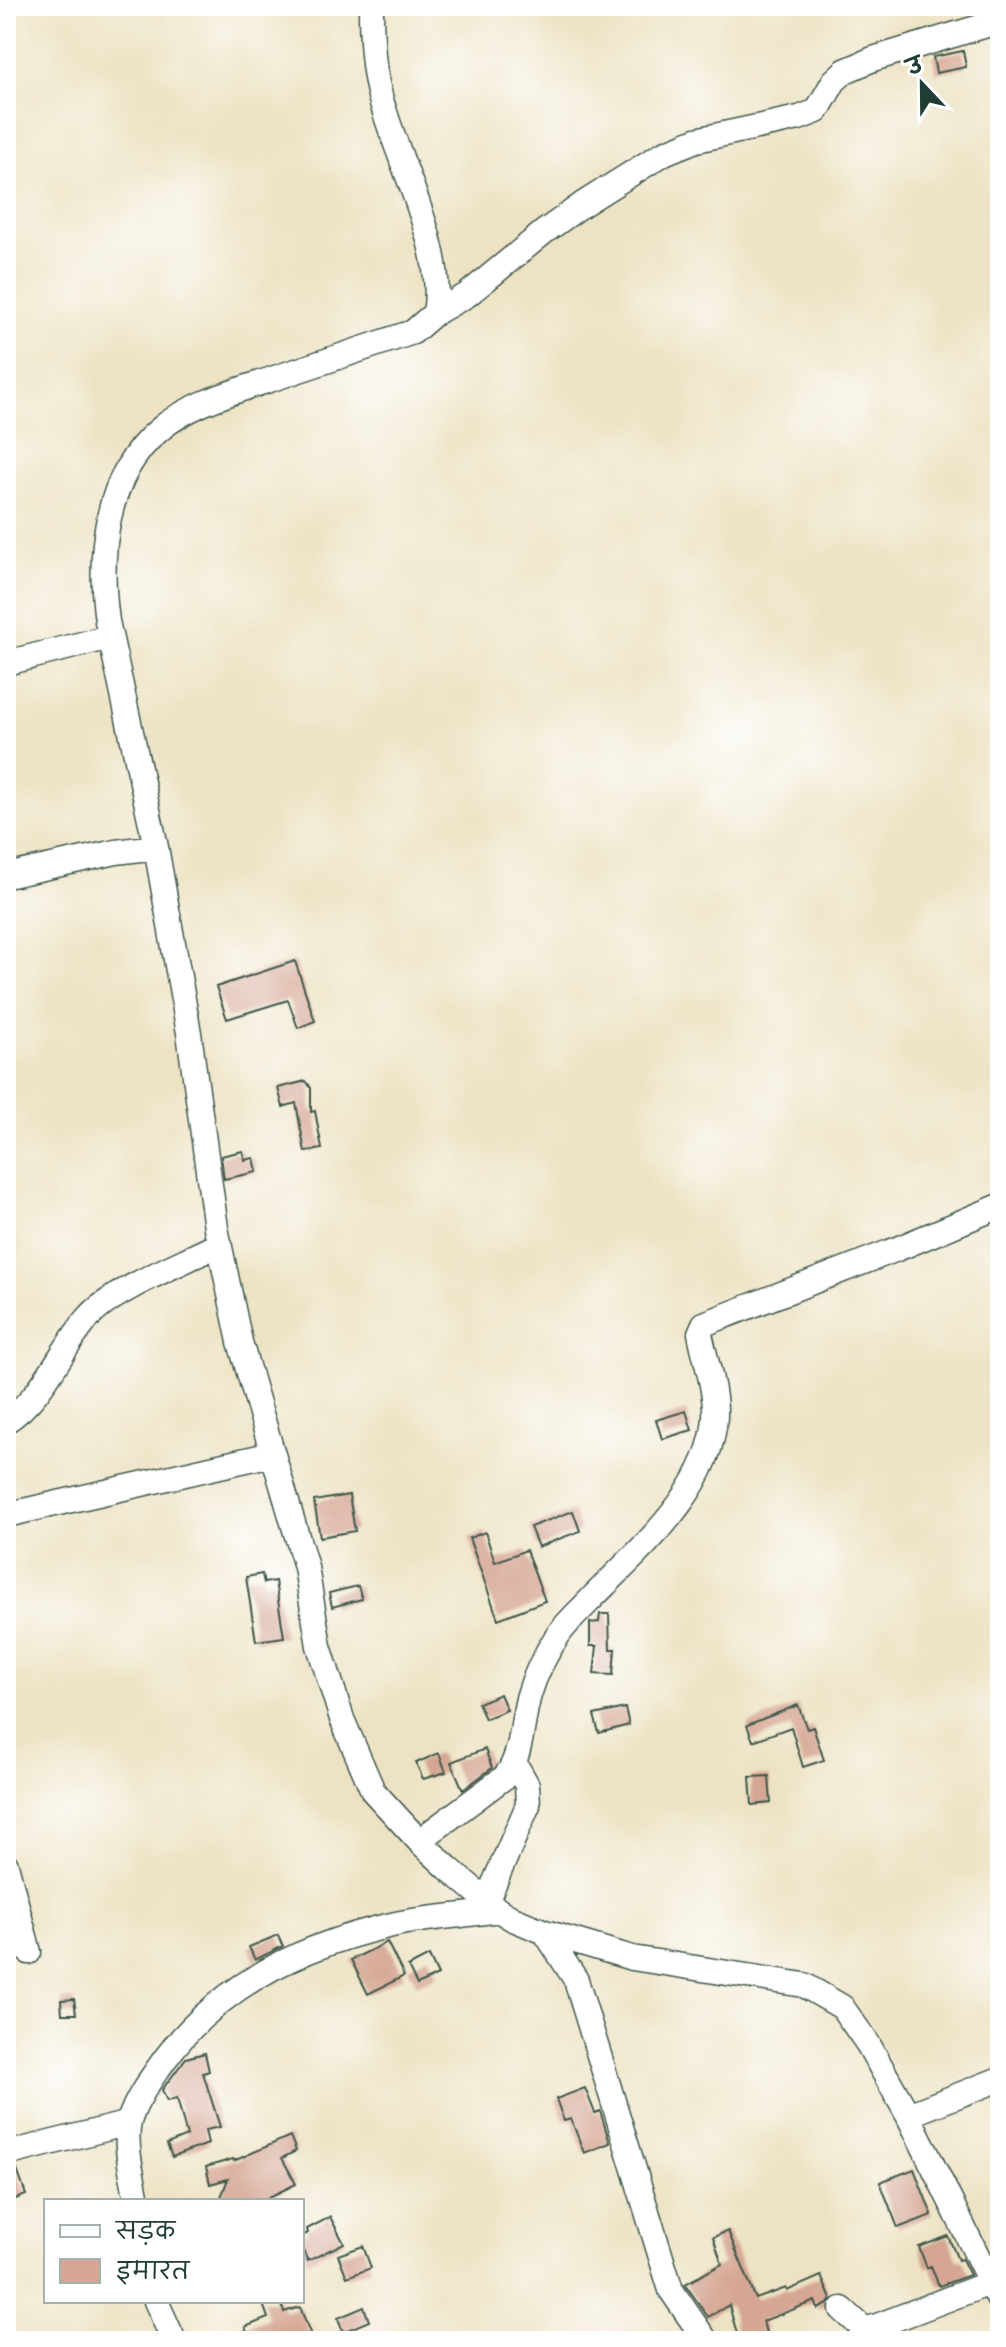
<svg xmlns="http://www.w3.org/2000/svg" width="1006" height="2347" font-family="Mynerve,'Playpen Sans Deva',sans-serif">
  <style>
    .building { fill: #d5a693 }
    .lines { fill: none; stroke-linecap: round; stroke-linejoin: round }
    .minor-casing { stroke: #3e564a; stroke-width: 27 }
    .minor { stroke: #fff; stroke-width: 24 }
  </style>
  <rect width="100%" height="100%" fill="#fff"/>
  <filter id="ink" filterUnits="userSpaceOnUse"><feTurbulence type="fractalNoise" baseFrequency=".0125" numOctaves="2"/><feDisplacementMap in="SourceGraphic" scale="16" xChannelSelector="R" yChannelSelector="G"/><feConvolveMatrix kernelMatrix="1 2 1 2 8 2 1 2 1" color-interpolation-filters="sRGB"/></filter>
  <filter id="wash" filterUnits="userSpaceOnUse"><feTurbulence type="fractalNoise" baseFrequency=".006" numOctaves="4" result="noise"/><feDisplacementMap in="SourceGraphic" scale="32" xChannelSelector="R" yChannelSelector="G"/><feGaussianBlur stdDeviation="1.8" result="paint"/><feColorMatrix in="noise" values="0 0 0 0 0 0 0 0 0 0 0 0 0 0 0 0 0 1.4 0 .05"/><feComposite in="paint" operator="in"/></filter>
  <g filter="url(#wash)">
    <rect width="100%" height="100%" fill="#ede3c4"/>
    <g id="blocks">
      <!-- building -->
      <path class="building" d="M 963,51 L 966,67 L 936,73 L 933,57 Z
        M 295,961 L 315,1021 L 298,1028 L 288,1000 L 227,1019 L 216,987 Z
        M 306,1081 L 311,1088 L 311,1112 L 315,1111 L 322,1149 L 305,1152 L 296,1103 L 283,1107 L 278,1088 Z
        M 243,1151 L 245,1160 L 254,1158 L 257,1172 L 224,1179 L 221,1156 Z
        M 686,1411 L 692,1430 L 662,1439 L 656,1420 Z
        M 349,1495 L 355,1531 L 320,1537 L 314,1501 Z
        M 573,1511 L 580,1531 L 538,1547 L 530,1527 Z
        M 485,1532 L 495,1562 L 526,1550 L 545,1601 L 498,1619 L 469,1538 Z
        M 262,1574 L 264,1583 L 275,1581 L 284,1637 L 256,1641 L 246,1577 Z
        M 358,1586 L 362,1599 L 332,1607 L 329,1593 Z
        M 600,1614 L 609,1614 L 610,1649 L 615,1649 L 613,1675 L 594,1674 L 597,1646 L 590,1646 L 590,1623 L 599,1622 Z
        M 500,1694 L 507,1710 L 485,1719 L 478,1703 Z
        M 798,1705 L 807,1729 L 813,1727 L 824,1760 L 803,1767 L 791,1727 L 753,1741 L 747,1725 Z
        M 625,1708 L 629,1725 L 599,1733 L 594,1715 Z
        M 485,1749 L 492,1768 L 463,1790 L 451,1762 Z
        M 439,1753 L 446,1772 L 423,1779 L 416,1763 Z
        M 769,1776 L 771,1803 L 752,1805 L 750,1777 Z
        M 278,1935 L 283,1946 L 255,1960 L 249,1947 Z
        M 387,1942 L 404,1976 L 368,1994 L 351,1960 Z
        M 429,1956 L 438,1975 L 417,1985 L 408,1967 Z
        M 74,1999 L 76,2014 L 62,2014 L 61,2000 Z
        M 205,2053 L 209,2071 L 203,2073 L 220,2127 L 205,2130 L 208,2144 L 172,2157 L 167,2144 L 187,2136 L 177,2098 L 167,2101 L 162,2090 L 186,2058 Z
        M 585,2088 L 595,2113 L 600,2111 L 610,2143 L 584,2153 L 571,2119 L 564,2121 L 556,2099 Z
        M 290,2136 L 296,2151 L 282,2158 L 296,2184 L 261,2201 L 227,2201 L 221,2197 L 228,2179 L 210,2184 L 206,2167 L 233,2159 L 234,2161 Z
        M 16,2167 L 26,2195 L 13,2200 L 6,2182 L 6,2169 Z
        M 914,2169 L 932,2215 L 898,2228 L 880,2182 Z
        M 330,2217 L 344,2243 L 308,2261 L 302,2249 L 302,2236 L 308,2233 L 307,2229 Z
        M 728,2231 L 756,2299 L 786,2288 L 787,2291 L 821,2276 L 831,2299 L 828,2304 L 818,2309 L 815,2301 L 763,2321 L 768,2341 L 739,2341 L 729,2305 L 708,2317 L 685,2284 L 722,2264 L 713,2237 Z
        M 948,2236 L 958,2260 L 962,2259 L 970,2275 L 939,2286 L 931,2266 L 927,2268 L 919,2247 Z
        M 363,2246 L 371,2268 L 347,2277 L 338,2255 Z
        M 262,2301 L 280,2301 L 284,2312 L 300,2307 L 312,2338 L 303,2341 L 250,2341 L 245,2327 L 268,2318 Z
        M 364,2307 L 369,2321 L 343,2332 L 338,2318 Z"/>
    </g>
  </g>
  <g filter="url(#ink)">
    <use href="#blocks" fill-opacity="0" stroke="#3e564a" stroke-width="2"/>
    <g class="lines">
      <!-- minor casing -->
      <g class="minor-casing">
        <path id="minor" d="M 371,6 C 371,35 372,64 379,92 C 395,157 447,248 435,313 L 413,332 C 367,347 321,363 275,378 C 237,391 190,403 159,430 C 104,476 98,555 107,621 L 156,847 L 189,1033 L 216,1228 L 240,1342 L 306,1567 L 319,1646 L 342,1719 L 373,1791 L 419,1841 L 448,1868 L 498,1910 L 513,1919 L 545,1932 L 632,1958 L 804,1985 L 842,2007 L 868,2044 L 908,2115 L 1000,2302
          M 435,313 L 467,295 L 544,232 L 583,204 L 664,153 L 696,140 L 799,118 L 817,111 L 834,81 L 845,71 L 873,59 L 1000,21
          M 6,663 L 110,637
          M 6,876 L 116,852 L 156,847
          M 6,1421 C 44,1397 60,1349 90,1316 C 115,1289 185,1262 219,1244
          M 6,1515 L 272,1454
          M 419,1841 L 506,1776 C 523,1753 521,1723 529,1695 C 535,1674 546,1653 558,1635 C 567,1622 580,1611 591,1599 C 639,1550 711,1490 715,1417 C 716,1389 705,1360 700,1333 L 704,1324 L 897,1249 L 1000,1206
          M 6,1865 L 29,1952
          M 487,1900 L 528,1805 L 527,1785 L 515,1764
          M 545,1932 L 576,1980 L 671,2290 L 706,2341
          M 908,2115 L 1000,2079
          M 6,2154 L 129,2123
          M 137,2201 C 133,2177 124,2146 129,2122 C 135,2100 152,2077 165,2059 C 221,1983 305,1944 396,1924 C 430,1917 465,1916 498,1910
          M 156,2301 L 174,2341
          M 842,2309 L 864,2329 L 869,2329 L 990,2283"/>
      </g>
      <!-- minor -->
      <use href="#minor" class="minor"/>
    </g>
  </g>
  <!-- margin -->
  <rect width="1006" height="2347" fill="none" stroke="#fff" stroke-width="32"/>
  <!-- legend -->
  <rect x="44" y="2199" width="260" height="104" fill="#ffffff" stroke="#a5b1ae" stroke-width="2"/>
  <rect x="60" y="2225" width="40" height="12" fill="#ffffff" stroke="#a5b1ae" stroke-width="2"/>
  <text x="116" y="2239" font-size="24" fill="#1f3d34">सड़क</text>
  <rect x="60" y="2259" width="40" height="24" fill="#d5a693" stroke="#a5b1ae" stroke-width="2"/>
  <text x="116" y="2279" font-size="24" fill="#1f3d34">इमारत</text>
  <!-- north arrow -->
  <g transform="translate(922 84) rotate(338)" stroke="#ffffff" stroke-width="6" paint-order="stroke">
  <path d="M0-6L14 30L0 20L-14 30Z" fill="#1f3d34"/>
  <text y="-12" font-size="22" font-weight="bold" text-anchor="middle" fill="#1f3d34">उ</text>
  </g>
</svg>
